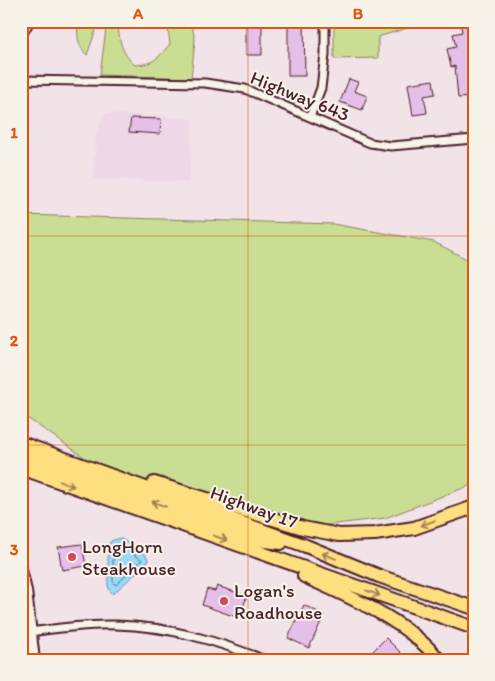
<svg xmlns="http://www.w3.org/2000/svg" width="495" height="681" font-family="Itim,sans-serif">
  <style>
    .built { fill: #eed8e8 }
    .green { fill: #cade93; stroke: #8a7e5f }
    .water { fill: #97daf9; stroke: #788fa7 }
    .lines { fill: none; stroke-linecap: round; stroke-linejoin: round }
    .shore { stroke: #696a7d; stroke-width: 1 }
    .building { fill: #e6bfe8; stroke: #4a1f2b }
    .street-casing { stroke: #4a1f2b; stroke-width: 11 }
    .secondary-casing { stroke: #4a1f2b; stroke-width: 14 }
    .highway-casing { stroke: #4a1f2b; stroke-width: 16 }
    .street { stroke: #f7f3e8; stroke-width: 7 }
    .secondary { stroke: #f7f3e8; stroke-width: 10 }
    .highway { stroke: #fedf80; stroke-width: 12 }
    .oneway { stroke: #a47f56 }
    .grid { fill: none; stroke: #e0560e; stroke-width: 1; stroke-opacity: 0.55 }
    .poi-dot { fill: #d1495b; stroke: #f7f3e8; stroke-width: 2 }
    .labels { text-anchor: middle; dominant-baseline: central; stroke-width: 4; stroke-linejoin: round; paint-order: stroke }
    .street-label { font-size: 19px; fill: #4a1f2b; stroke: #f7f3e8 }
    .poi-label { font-size: 19px; fill: #4a1f2b; stroke: #f7f3e8; text-anchor: start }
    .neatline { fill: none; stroke: #e0560e; stroke-width: 2 }
    .grid-label { font-size: 16px; text-anchor: middle; font-weight: bold; fill: #e0560e }
  </style>
  <rect width="100%" height="100%" fill="#f2e3e8"/>
  <filter id="ink" filterUnits="userSpaceOnUse"><feTurbulence type="fractalNoise" baseFrequency=".02" numOctaves="2"/><feDisplacementMap in="SourceGraphic" scale="10" xChannelSelector="R" yChannelSelector="G"/><feConvolveMatrix kernelMatrix="1 2 1 2 8 2 1 2 1" color-interpolation-filters="sRGB"/></filter>
  <g filter="url(#ink)">
    <!-- built -->
    <path class="built" d="M 105,113 L 193,119 L 189,182 L 93,179 L 96,134 Z
      M 21,569 L 33,660 L 21,660 Z"/>
    <!-- green -->
    <path class="green" d="M 78,21 L 99,21 L 87,55 C 77,45 77,35 78,21 Z
      M 107,21 L 117,21 C 120,40 120,52 135,65 C 154,64 157,59 170,44 L 167,21 L 191,21 L 195,40 L 191,78 L 100,75 Z
      M 334,21 L 427,21 L 427,22 L 378,37 L 378,58 L 334,59 Z
      M 21,215 L 333,224 L 434,242 L 474,263 L 474,484 L 385,518 L 303,528 L 158,483 L 110,475 L 23,415 L 21,408 Z"/>
    <!-- water -->
    <path class="water" d="M 120,538 L 145,554 L 148,559 L 147,563 L 113,594 L 109,590 L 108,585 L 108,546 L 111,541 Z"/>
    <g class="lines">
      <!-- shore -->
      <path class="shore" d="M 115,544 L 119,544 L 142,560 L 116,585 L 113,582 L 113,548 Z"/>
    </g>
    <!-- building -->
    <path class="building" d="M 288,21 L 304,21 L 305,76 L 288,76 Z
      M 246,23 L 262,23 L 262,55 L 246,55 Z
      M 467,24 L 474,51 L 474,97 L 458,98 L 455,66 L 451,67 L 447,49 L 456,47 L 453,34 L 462,32 L 461,26 Z
      M 349,79 L 358,82 L 354,91 L 367,96 L 362,110 L 340,102 Z
      M 433,80 L 435,94 L 424,96 L 427,113 L 413,115 L 408,84 Z
      M 131,118 L 161,119 L 160,134 L 129,132 Z
      M 82,544 L 86,566 L 62,570 L 58,547 Z
      M 217,586 L 247,596 L 239,618 L 202,605 L 207,589 L 215,591 Z
      M 304,605 L 324,615 L 309,648 L 288,638 Z
      M 386,638 L 408,660 L 364,660 Z"/>
    <g class="lines">
      <!-- street casing -->
      <g class="street-casing">
        <path id="street" d="M 21,37 L 30,21
          M 21,80 L 205,83 L 245,89 L 370,143 L 391,146 L 474,139
          M 310,117 L 321,88 L 325,54 L 325,21
          M 21,633 C 53,629 85,624 116,625 C 168,626 217,641 265,660"/>
      </g>
      <!-- secondary casing -->
      <g class="secondary-casing">
        <path id="secondary" d="M 21,569 L 26,591 L 34,660"/>
      </g>
      <!-- highway casing -->
      <g class="highway-casing">
        <path id="highway" d="M 21,443 L 306,546 L 379,576 L 474,608
          M 21,456 L 259,540 L 281,543
          M 21,468 L 474,628
          M 154,483 L 303,528 L 339,535 L 375,534 L 414,528 L 474,507
          M 304,576 C 351,598 405,619 439,660"/>
      </g>
      <!-- street -->
      <use href="#street" class="street"/>
      <!-- secondary -->
      <use href="#secondary" class="secondary"/>
      <!-- highway -->
      <use href="#highway" class="highway"/>
    </g>
    <!-- one-way arrows -->
    <defs><path id="oneway-shaft" d="M-6 0H5M1.5-3L5.5 0L1.5 3" fill="none" stroke-width="1.6" stroke-linecap="round" stroke-linejoin="round" transform="scale(1.25)"/></defs>
    <g class="oneway">
      <use href="#oneway-shaft" transform="translate(67 484) rotate(20)"/>
      <use href="#oneway-shaft" transform="translate(159 504) rotate(-160)"/>
      <use href="#oneway-shaft" transform="translate(428 523) rotate(160)"/>
      <use href="#oneway-shaft" transform="translate(220 538) rotate(20)"/>
      <use href="#oneway-shaft" transform="translate(329 556) rotate(-158)"/>
      <use href="#oneway-shaft" transform="translate(373 593) rotate(20)"/>
    </g>
  </g>
  <!-- grid -->
  <path class="grid" d="M 248,21 L 248,660M 21,236 L 474,236M 21,445 L 474,445"/>
  <!-- markers -->
  <g class="poi-dot">
    <circle cx="72" cy="557" r="5"/>
    <circle cx="224" cy="601" r="5"/>
  </g>
  <g class="labels">
    <!-- street labels -->
    <g class="street-label">
      <text transform="translate(300 96) rotate(22)">Highway 643</text>
      <text transform="translate(254 507) rotate(20)">Highway 17</text>
    </g>
    <!-- poi labels -->
    <g class="poi-label">
      <text x="82" y="546">LongHorn<tspan x="82" dy="22">Steakhouse</tspan></text>
      <text x="234" y="590">Logan's<tspan x="234" dy="22">Roadhouse</tspan></text>
    </g>
  </g>
  <!-- margin -->
  <rect width="495" height="681" fill="none" stroke="#f7f3e8" stroke-width="55"/>
  <rect x="28" y="28" width="440" height="626" class="neatline"/>
  <g class="grid-label">
    <text x="138" y="19">A</text>
    <text x="358" y="19">B</text>
    <text x="14" y="138">1</text>
    <text x="14" y="346">2</text>
    <text x="14" y="555">3</text>
  </g>
</svg>
